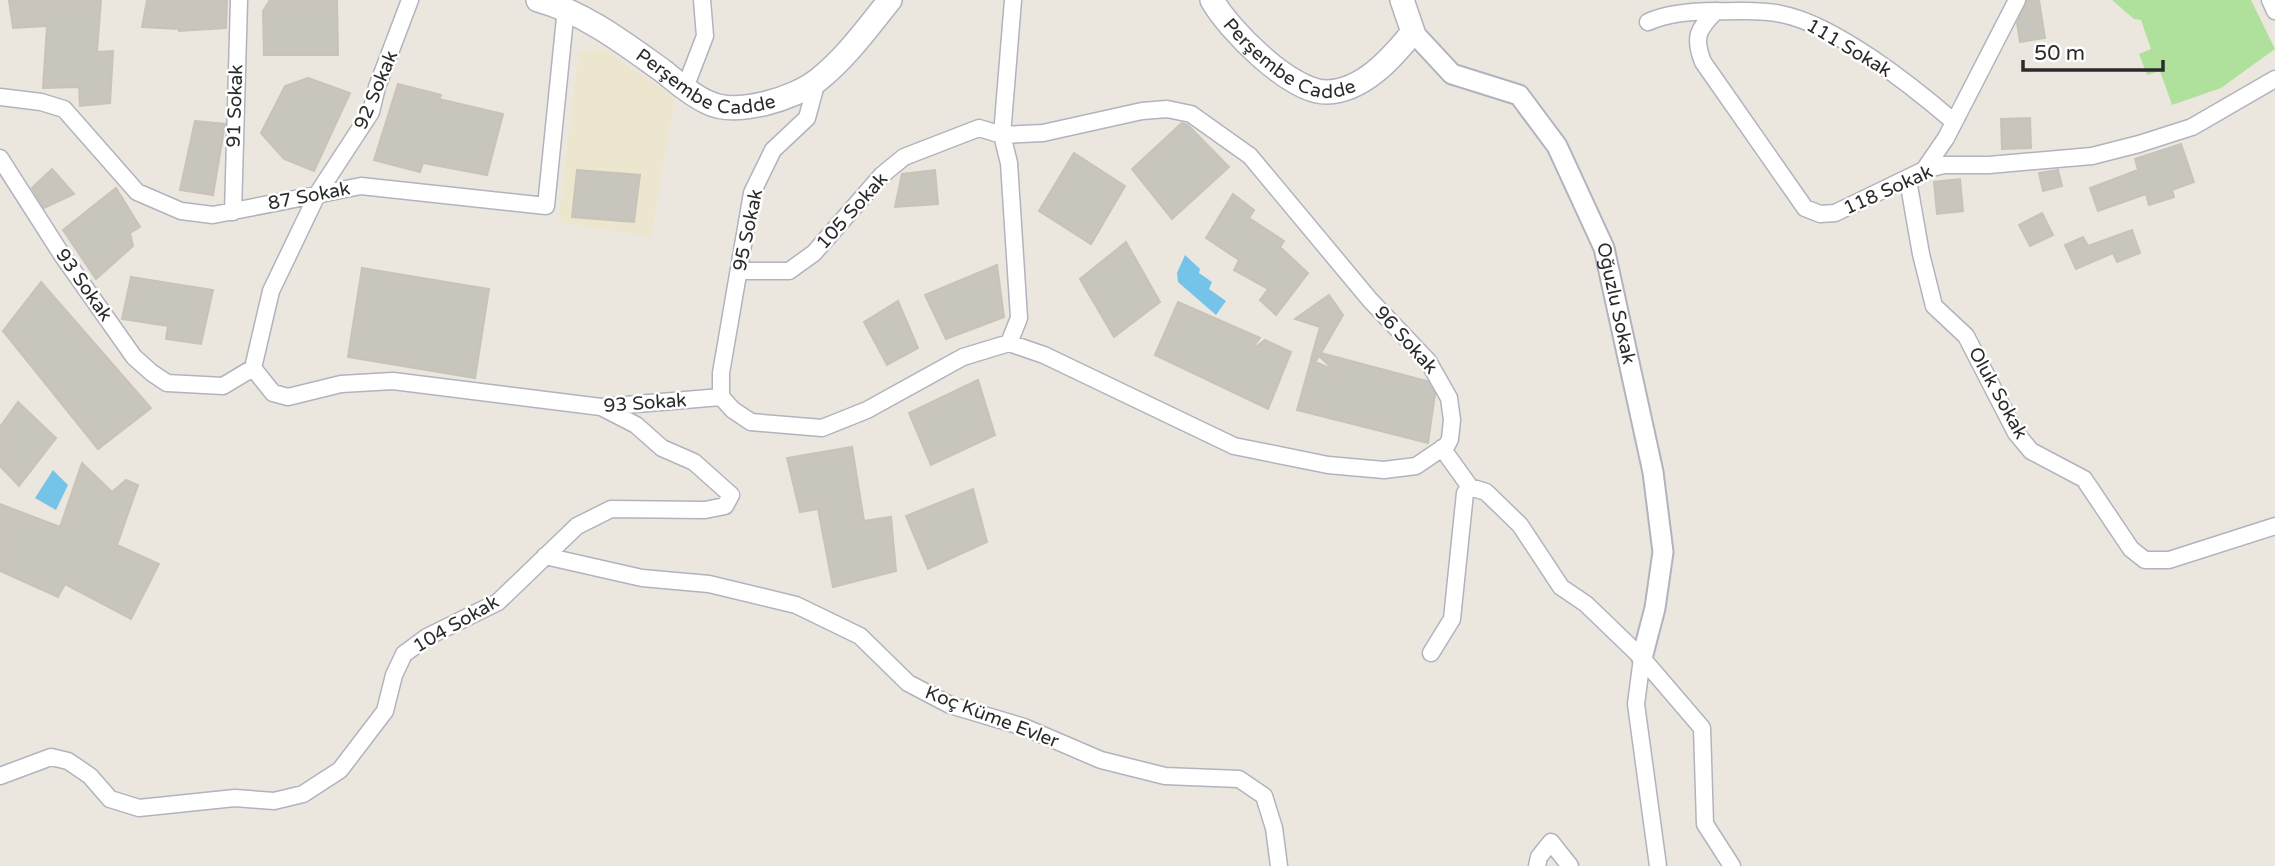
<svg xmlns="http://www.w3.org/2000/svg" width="2275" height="866" font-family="'Varela Round',sans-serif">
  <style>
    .education { fill: #ede6ce }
    .green { fill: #afe19d }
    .water { fill: #76c3ea }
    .building { fill: #c8c5bd; stroke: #c8c3b8; stroke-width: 2 }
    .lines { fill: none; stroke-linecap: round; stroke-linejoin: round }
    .minor-casing { stroke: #b1b3be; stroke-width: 19 }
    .tertiary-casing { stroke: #b1b3be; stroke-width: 23 }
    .secondary-casing { stroke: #b1b3be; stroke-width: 26 }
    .minor { stroke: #fff; stroke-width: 16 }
    .tertiary { stroke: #fff; stroke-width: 19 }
    .secondary { stroke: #fff; stroke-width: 23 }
    .labels { text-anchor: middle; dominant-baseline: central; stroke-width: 5; stroke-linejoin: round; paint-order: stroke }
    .street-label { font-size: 19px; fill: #2b2b2b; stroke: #fff }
  </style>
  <rect width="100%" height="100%" fill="#ece7de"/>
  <!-- education -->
  <path class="education" d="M 602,49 L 675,97 L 651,237 L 558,222 L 579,52 Z"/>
  <!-- green -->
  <path class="green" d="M 2112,0 L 2251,0 L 2275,49 L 2221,88 L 2172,105 L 2160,71 L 2147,75 L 2139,54 L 2151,49 L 2141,20 L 2134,19 Z"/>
  <!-- water -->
  <path class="water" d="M 1185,255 L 1200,269 L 1199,273 L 1212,282 L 1209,289 L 1226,301 L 1216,315 L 1178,282 L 1177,273 Z
    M 53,470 L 68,485 L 56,510 L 35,498 Z"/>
  <!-- building -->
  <path class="building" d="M 9,0 L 101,0 L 97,52 L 113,51 L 110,103 L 80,106 L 79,87 L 43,88 L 47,26 L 13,28 Z
    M 147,0 L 227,0 L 226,28 L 179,31 L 179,29 L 142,27 Z
    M 270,0 L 337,0 L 338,55 L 264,55 L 263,11 Z
    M 2027,0 L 2039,0 L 2045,38 L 2020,42 L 2017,23 Z
    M 308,78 L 350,93 L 314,171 L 284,159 L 261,133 L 285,86 Z
    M 398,84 L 441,95 L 439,99 L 503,114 L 487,175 L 423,163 L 420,172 L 374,160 Z
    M 2030,118 L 2031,148 L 2002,149 L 2001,119 Z
    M 195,121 L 225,124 L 213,195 L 180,190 Z
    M 1182,123 L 1188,125 L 1229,167 L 1172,219 L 1132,169 Z
    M 2181,144 L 2194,182 L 2172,190 L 2174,197 L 2149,205 L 2146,194 L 2098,211 L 2090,188 L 2138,170 L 2135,159 Z
    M 1074,153 L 1125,186 L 1091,244 L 1039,211 Z
    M 52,169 L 74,194 L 44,208 L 32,188 Z
    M 577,170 L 640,175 L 634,222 L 572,217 Z
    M 935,170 L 938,204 L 895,207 L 902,174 Z
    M 2058,170 L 2062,186 L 2043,191 L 2039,173 Z
    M 1960,179 L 1963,211 L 1937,214 L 1934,182 Z
    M 116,188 L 140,227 L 130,233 L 133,246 L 96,279 L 63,230 Z
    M 1233,194 L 1254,210 L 1249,218 L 1284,241 L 1280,247 L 1308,273 L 1276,315 L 1260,300 L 1268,289 L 1234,270 L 1239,260 L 1206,238 Z
    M 2042,213 L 2053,235 L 2030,246 L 2019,225 Z
    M 2132,230 L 2140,253 L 2117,262 L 2113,253 L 2076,269 L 2065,245 L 2083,237 L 2088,246 Z
    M 1126,242 L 1160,302 L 1114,337 L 1080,279 Z
    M 997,265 L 1004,317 L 946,339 L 925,295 Z
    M 362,268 L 489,289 L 475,378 L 348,357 Z
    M 131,277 L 213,290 L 201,344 L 166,339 L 168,326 L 122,319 Z
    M 41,282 L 151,408 L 98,449 L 3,331 Z
    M 1329,295 L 1343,315 L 1321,353 L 1427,381 L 1435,394 L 1428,443 L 1297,410 L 1311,360 L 1334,370 L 1319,356 L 1316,361 L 1311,359 L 1320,327 L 1295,319 Z
    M 898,301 L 918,348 L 887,365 L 864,322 Z
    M 1178,302 L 1260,338 L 1250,351 L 1265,340 L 1291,352 L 1268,409 L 1155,355 Z
    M 978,380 L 995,435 L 931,465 L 909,413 Z
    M 18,402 L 56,438 L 19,486 L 0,466 L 0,427 Z
    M 852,447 L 864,521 L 891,517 L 896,571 L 833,587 L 818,509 L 800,512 L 787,458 Z
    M 82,463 L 112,492 L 126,480 L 138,485 L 117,545 L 159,564 L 131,619 L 65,584 L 58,597 L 0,571 L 0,504 L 60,527 Z
    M 973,489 L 987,542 L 928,569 L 906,516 Z"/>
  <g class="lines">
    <!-- minor casing -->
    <g class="minor-casing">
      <path id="minor" d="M 2270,0 L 2275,11
        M 1716,11 C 1698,29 1693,37 1703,62 L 1805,208 L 1820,214 L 1835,213 L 1924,170 L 1944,165 L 1989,165 L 2092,156 L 2139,144 L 2192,127 L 2275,79
        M 1648,22 C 1668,13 1694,11 1716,11 C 1738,12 1759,9 1781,14 C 1834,24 1911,85 1953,121
        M 685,88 L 705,36 L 702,0
        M 0,97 L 41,102 L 64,109 L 137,192 L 181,211 L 213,215 L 361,186 L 546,206 L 566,8
        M 0,158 L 62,255 L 134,357 L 152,373 L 167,383 L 223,386 L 253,368 L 273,393 L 288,397 L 341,384 L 393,381 L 601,407 L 721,397
        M 1924,170 L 1946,138 L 2017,0
        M 1908,180 L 1921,254 L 1934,306 L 1966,336 L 2016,433 L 2031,451 L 2084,479 L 2131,549 L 2145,560 L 2169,560 L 2275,526
        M 233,212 L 239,0
        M 739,271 L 789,271 L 814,253 L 882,175 L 904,157 L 979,128 L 1002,135 L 1043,133 L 1142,111 L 1167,109 L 1191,114 L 1250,156 L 1370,300 L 1428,361 L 1449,398 L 1452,420 L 1450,439 L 1447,445 L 1416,466 L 1384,470 L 1328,465 L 1234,446 L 1044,355 L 1009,343
        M 253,368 L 271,291 L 318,193 L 371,112 L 377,87 L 410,0
        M 721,397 L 733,410 L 751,422 L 822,428 L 867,410 L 963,357 L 1009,343 L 1019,318 L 1009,163 L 1002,135 L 1013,0
        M 721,397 L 721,373 L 752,193 L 773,150 L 807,118 L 817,81
        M 1442,448 L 1470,487
        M 545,556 L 642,578 L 709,584 L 796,605 L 860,636 L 908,683 L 950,705 L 1024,727 L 1101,760 L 1165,776 L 1239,779 L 1264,796 L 1274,828 L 1279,866
        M 1431,653 L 1452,619 L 1465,493 L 1470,487 L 1486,492 L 1520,525 L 1561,587 L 1586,604 L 1642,658 L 1702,728 L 1705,824 L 1732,866
        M 1642,658 L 1636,704 L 1658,866
        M 0,776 L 51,757 L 68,761 L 90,776 L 110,799 L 139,808 L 235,798 L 274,801 L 303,794 L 340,770 L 385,711 L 394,675 L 404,654 L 427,637 L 498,602 L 577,526 L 611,509 L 705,510 L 725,506 L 731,495 L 694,462 L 662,448 L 636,425 L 601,407
        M 1537,866 L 1539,857 L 1551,842 L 1570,866"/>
    </g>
    <!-- tertiary casing -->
    <g class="tertiary-casing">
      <g id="tertiary">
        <path id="s1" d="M 1413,32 L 1452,74 L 1519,95 L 1557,146 L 1604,248 L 1653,472 L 1663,552 L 1655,608 L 1642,658"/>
      </g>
    </g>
    <!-- secondary casing -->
    <g class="secondary-casing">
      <g id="secondary">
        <path id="s2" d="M 538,0 C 585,13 624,43 663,71 C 677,82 691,95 707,102 C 735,117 794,99 818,80 C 846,58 868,27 890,0"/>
        <path id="s3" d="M 1212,0 C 1228,29 1291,93 1327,92 C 1363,91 1392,58 1413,32 L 1402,0"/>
      </g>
    </g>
    <!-- minor -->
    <use href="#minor" class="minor"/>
    <!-- tertiary -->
    <use href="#tertiary" class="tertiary"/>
    <!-- secondary -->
    <use href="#secondary" class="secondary"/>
  </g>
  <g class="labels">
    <!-- street labels -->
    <g class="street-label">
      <text stroke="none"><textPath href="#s3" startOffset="103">Perşembe Cadde</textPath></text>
      <text transform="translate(1849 48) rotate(31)">111 Sokak</text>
      <text stroke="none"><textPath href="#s2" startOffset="191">Perşembe Cadde</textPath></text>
      <text transform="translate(376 90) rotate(-67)">92 Sokak</text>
      <text transform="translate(235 106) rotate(-88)">91 Sokak</text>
      <text transform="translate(1888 190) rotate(-24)">118 Sokak</text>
      <text transform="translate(309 196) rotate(-11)">87 Sokak</text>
      <text transform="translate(852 211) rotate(-48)">105 Sokak</text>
      <text transform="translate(748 230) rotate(-78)">95 Sokak</text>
      <text transform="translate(84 285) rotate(55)">93 Sokak</text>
      <text stroke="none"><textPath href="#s1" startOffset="360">Oğuzlu Sokak</textPath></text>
      <text transform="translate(1406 340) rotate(48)">96 Sokak</text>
      <text transform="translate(1998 393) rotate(61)">Oluk Sokak</text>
      <text transform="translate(645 403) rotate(-4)">93 Sokak</text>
      <text transform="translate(456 624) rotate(-30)">104 Sokak</text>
      <text transform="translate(992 717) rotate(21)">Koç Küme Evler</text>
    </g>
  </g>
  <!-- scale -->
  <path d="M2023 60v10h140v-10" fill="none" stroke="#2b2b2b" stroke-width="3.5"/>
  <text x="2034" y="60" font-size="21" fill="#2b2b2b" stroke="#ffffff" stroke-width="5" paint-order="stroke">50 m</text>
</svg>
